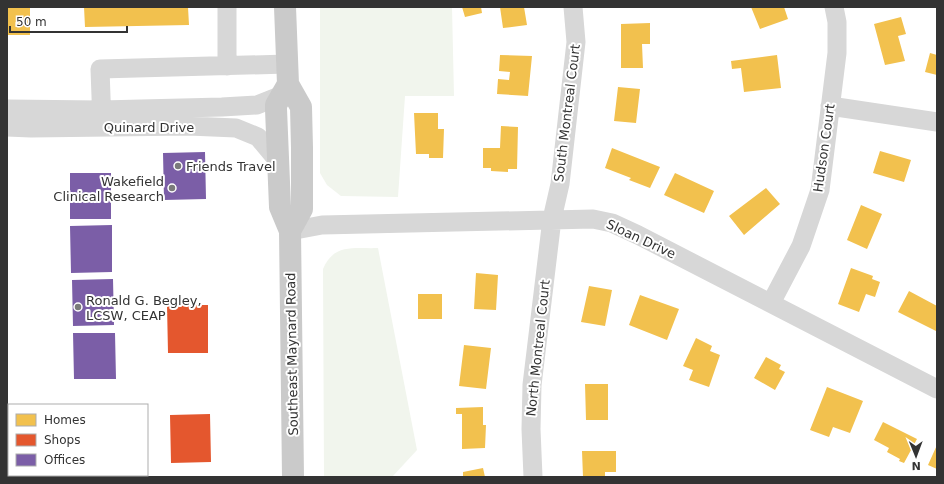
<svg xmlns="http://www.w3.org/2000/svg" width="944" height="484" font-family="'DejaVu Sans',sans-serif">
  <style>
    .green { fill: #f1f5ed }
    .homes { fill: #f2c14e }
    .shops { fill: #e4572e }
    .offices { fill: #7b5ea7 }
    .lines { fill: none; stroke-linecap: round; stroke-linejoin: round }
    .minor { stroke: #d7d7d7; stroke-width: 19 }
    .major { stroke: #cacaca; stroke-width: 22 }
    .poi-dot { fill: #7a7a7a; stroke: #fff; stroke-width: 1.5 }
    .labels { text-anchor: middle; dominant-baseline: central; stroke-width: 4; stroke-linejoin: round; paint-order: stroke }
    .street-label { font-size: 13px; fill: #333; stroke: #fff }
    .poi-label { font-size: 13px; fill: #333; stroke: #fff; text-anchor: start }
  </style>
  <rect width="100%" height="100%" fill="#fff"/>
  <!-- green -->
  <path class="green" d="M 320,7 L 452,7 L 454,96 L 405,96 L 398,197 L 341,196 L 327,185 L 320,173 Z
    M 378,248 L 417,450 L 392,477 L 324,477 L 323,269 C 334,243 354,249 378,248 Z"/>
  <!-- homes -->
  <path class="homes" d="M 7,7 L 30,7 L 30,35 L 7,35 Z
    M 84,7 L 188,7 L 189,25 L 85,27 Z
    M 462,7 L 481,7 L 482,13 L 465,17 Z
    M 500,7 L 524,7 L 527,25 L 503,28 Z
    M 751,7 L 784,7 L 788,19 L 760,29 Z
    M 901,17 L 906,34 L 898,36 L 905,61 L 885,65 L 874,24 Z
    M 650,23 L 650,44 L 642,44 L 643,68 L 621,68 L 621,24 Z
    M 930,53 L 937,55 L 937,75 L 925,72 Z
    M 500,55 L 532,56 L 528,96 L 497,94 L 498,79 L 509,80 L 510,72 L 499,71 Z
    M 777,55 L 781,88 L 744,92 L 741,68 L 732,69 L 731,61 Z
    M 618,87 L 640,89 L 636,123 L 614,121 Z
    M 414,113 L 438,113 L 438,129 L 444,129 L 443,158 L 429,158 L 429,154 L 416,154 Z
    M 501,126 L 518,127 L 517,169 L 508,169 L 508,172 L 491,171 L 491,168 L 483,168 L 483,148 L 500,148 Z
    M 612,148 L 660,167 L 650,188 L 629,180 L 631,178 L 605,168 Z
    M 880,151 L 911,160 L 904,182 L 873,173 Z
    M 675,173 L 714,191 L 704,213 L 664,195 Z
    M 766,188 L 780,204 L 744,235 L 729,216 Z
    M 861,205 L 882,214 L 867,249 L 847,240 Z
    M 851,268 L 873,276 L 872,279 L 880,282 L 875,297 L 866,294 L 859,312 L 838,304 Z
    M 476,273 L 498,275 L 496,310 L 474,309 Z
    M 589,286 L 612,290 L 605,326 L 581,322 Z
    M 909,291 L 937,306 L 936,331 L 898,312 Z
    M 418,294 L 442,294 L 442,319 L 418,319 Z
    M 640,295 L 679,309 L 667,340 L 629,325 Z
    M 696,338 L 712,346 L 710,351 L 720,355 L 709,387 L 689,380 L 693,370 L 683,366 Z
    M 464,345 L 491,348 L 486,389 L 459,386 Z
    M 766,357 L 781,365 L 779,369 L 785,372 L 775,390 L 754,378 Z
    M 585,384 L 608,384 L 608,420 L 586,420 Z
    M 827,387 L 863,401 L 850,433 L 833,427 L 829,437 L 810,430 Z
    M 483,407 L 483,425 L 486,425 L 485,448 L 462,449 L 462,414 L 456,414 L 456,408 Z
    M 883,422 L 917,439 L 904,463 L 899,461 L 900,459 L 887,452 L 889,448 L 874,440 Z
    M 937,445 L 937,469 L 928,465 Z
    M 582,451 L 616,451 L 616,472 L 605,472 L 605,477 L 583,477 Z
    M 483,468 L 485,477 L 463,477 L 463,472 Z"/>
  <!-- shops -->
  <path class="shops" d="M 167,305 L 208,305 L 208,353 L 168,353 Z
    M 210,414 L 211,462 L 171,463 L 170,415 Z"/>
  <!-- offices -->
  <path class="offices" d="M 205,152 L 206,199 L 164,200 L 163,153 Z
    M 70,173 L 111,173 L 111,219 L 70,219 Z
    M 112,225 L 112,272 L 71,273 L 70,226 Z
    M 113,279 L 114,325 L 73,326 L 72,280 Z
    M 73,333 L 115,333 L 116,379 L 74,379 Z"/>
  <g class="lines">
    <!-- minor -->
    <path class="minor" d="M 227,7 L 227,66
      M 830,106 L 937,122
      M 7,109 L 101,110 L 222,107 L 257,105 L 282,95
      M 102,124 L 100,69 L 287,64
      M 7,127 L 31,128 L 189,126 L 236,128 L 258,137 L 278,161
      M 290,231 L 322,225 L 593,219 L 612,223 L 638,235 L 937,389
      M 771,303 L 801,246 L 820,190 L 837,53 L 837,22 L 834,7
      M 533,477 L 531,429 L 532,385 L 552,219 L 560,184 L 576,42 L 573,7"/>
    <!-- major -->
    <path class="major" d="M 285,7 L 288,84 L 276,105 L 276,109 L 280,207 L 290,231 L 293,477
      M 288,84 L 301,107 L 302,148 L 302,209 L 290,231"/>
  </g>
  <!-- markers -->
  <g class="poi-dot">
    <circle cx="178" cy="166" r="4"/>
    <circle cx="172" cy="188" r="4"/>
    <circle cx="78" cy="307" r="4"/>
  </g>
  <g class="labels">
    <!-- street labels -->
    <g class="street-label">
      <text transform="translate(567 113) rotate(-83)">South Montreal Court</text>
      <text x="149" y="127">Quinard Drive</text>
      <text transform="translate(824 148) rotate(-82)">Hudson Court</text>
      <text transform="translate(641 239) rotate(25)">Sloan Drive</text>
      <text transform="translate(538 348) rotate(-84)">North Montreal Court</text>
      <text transform="translate(292 354) rotate(-91)">Southeast Maynard Road</text>
    </g>
    <!-- poi labels -->
    <g class="poi-label">
      <text x="186" y="166">Friends Travel</text>
      <text x="164" y="181" text-anchor="end">Wakefield<tspan x="164" dy="15">Clinical Research</tspan></text>
      <text x="86" y="300">Ronald G. Begley,<tspan x="86" dy="15">LCSW, CEAP</tspan></text>
    </g>
  </g>
  <!-- border -->
  <rect width="944" height="484" fill="none" stroke="#333333" stroke-width="16"/>
  <!-- legend -->
  <rect x="8" y="404" width="140" height="72" fill="#ffffff" stroke="#adadad"/>
  <rect x="16" y="414" width="20" height="12" fill="#f2c14e" stroke="#adadad"/>
  <text x="44" y="424" font-size="12" fill="#333333">Homes</text>
  <rect x="16" y="434" width="20" height="12" fill="#e4572e" stroke="#adadad"/>
  <text x="44" y="444" font-size="12" fill="#333333">Shops</text>
  <rect x="16" y="454" width="20" height="12" fill="#7b5ea7" stroke="#adadad"/>
  <text x="44" y="464" font-size="12" fill="#333333">Offices</text>
  <!-- north arrow -->
  <g transform="translate(916 456) rotate(179)" stroke="#ffffff" stroke-width="3" paint-order="stroke">
  <path d="M0-3L7 15L0 10L-7 15Z" fill="#333333"/>
  <text y="-6" font-size="11" font-weight="bold" text-anchor="middle" fill="#333333">N</text>
  </g>
  <!-- scale -->
  <path d="M10 26v6h117v-6" fill="none" stroke="#333333" stroke-width="2"/>
  <text x="16" y="26" font-size="12" fill="#333333" stroke="#ffffff" stroke-width="3" paint-order="stroke">50 m</text>
</svg>
